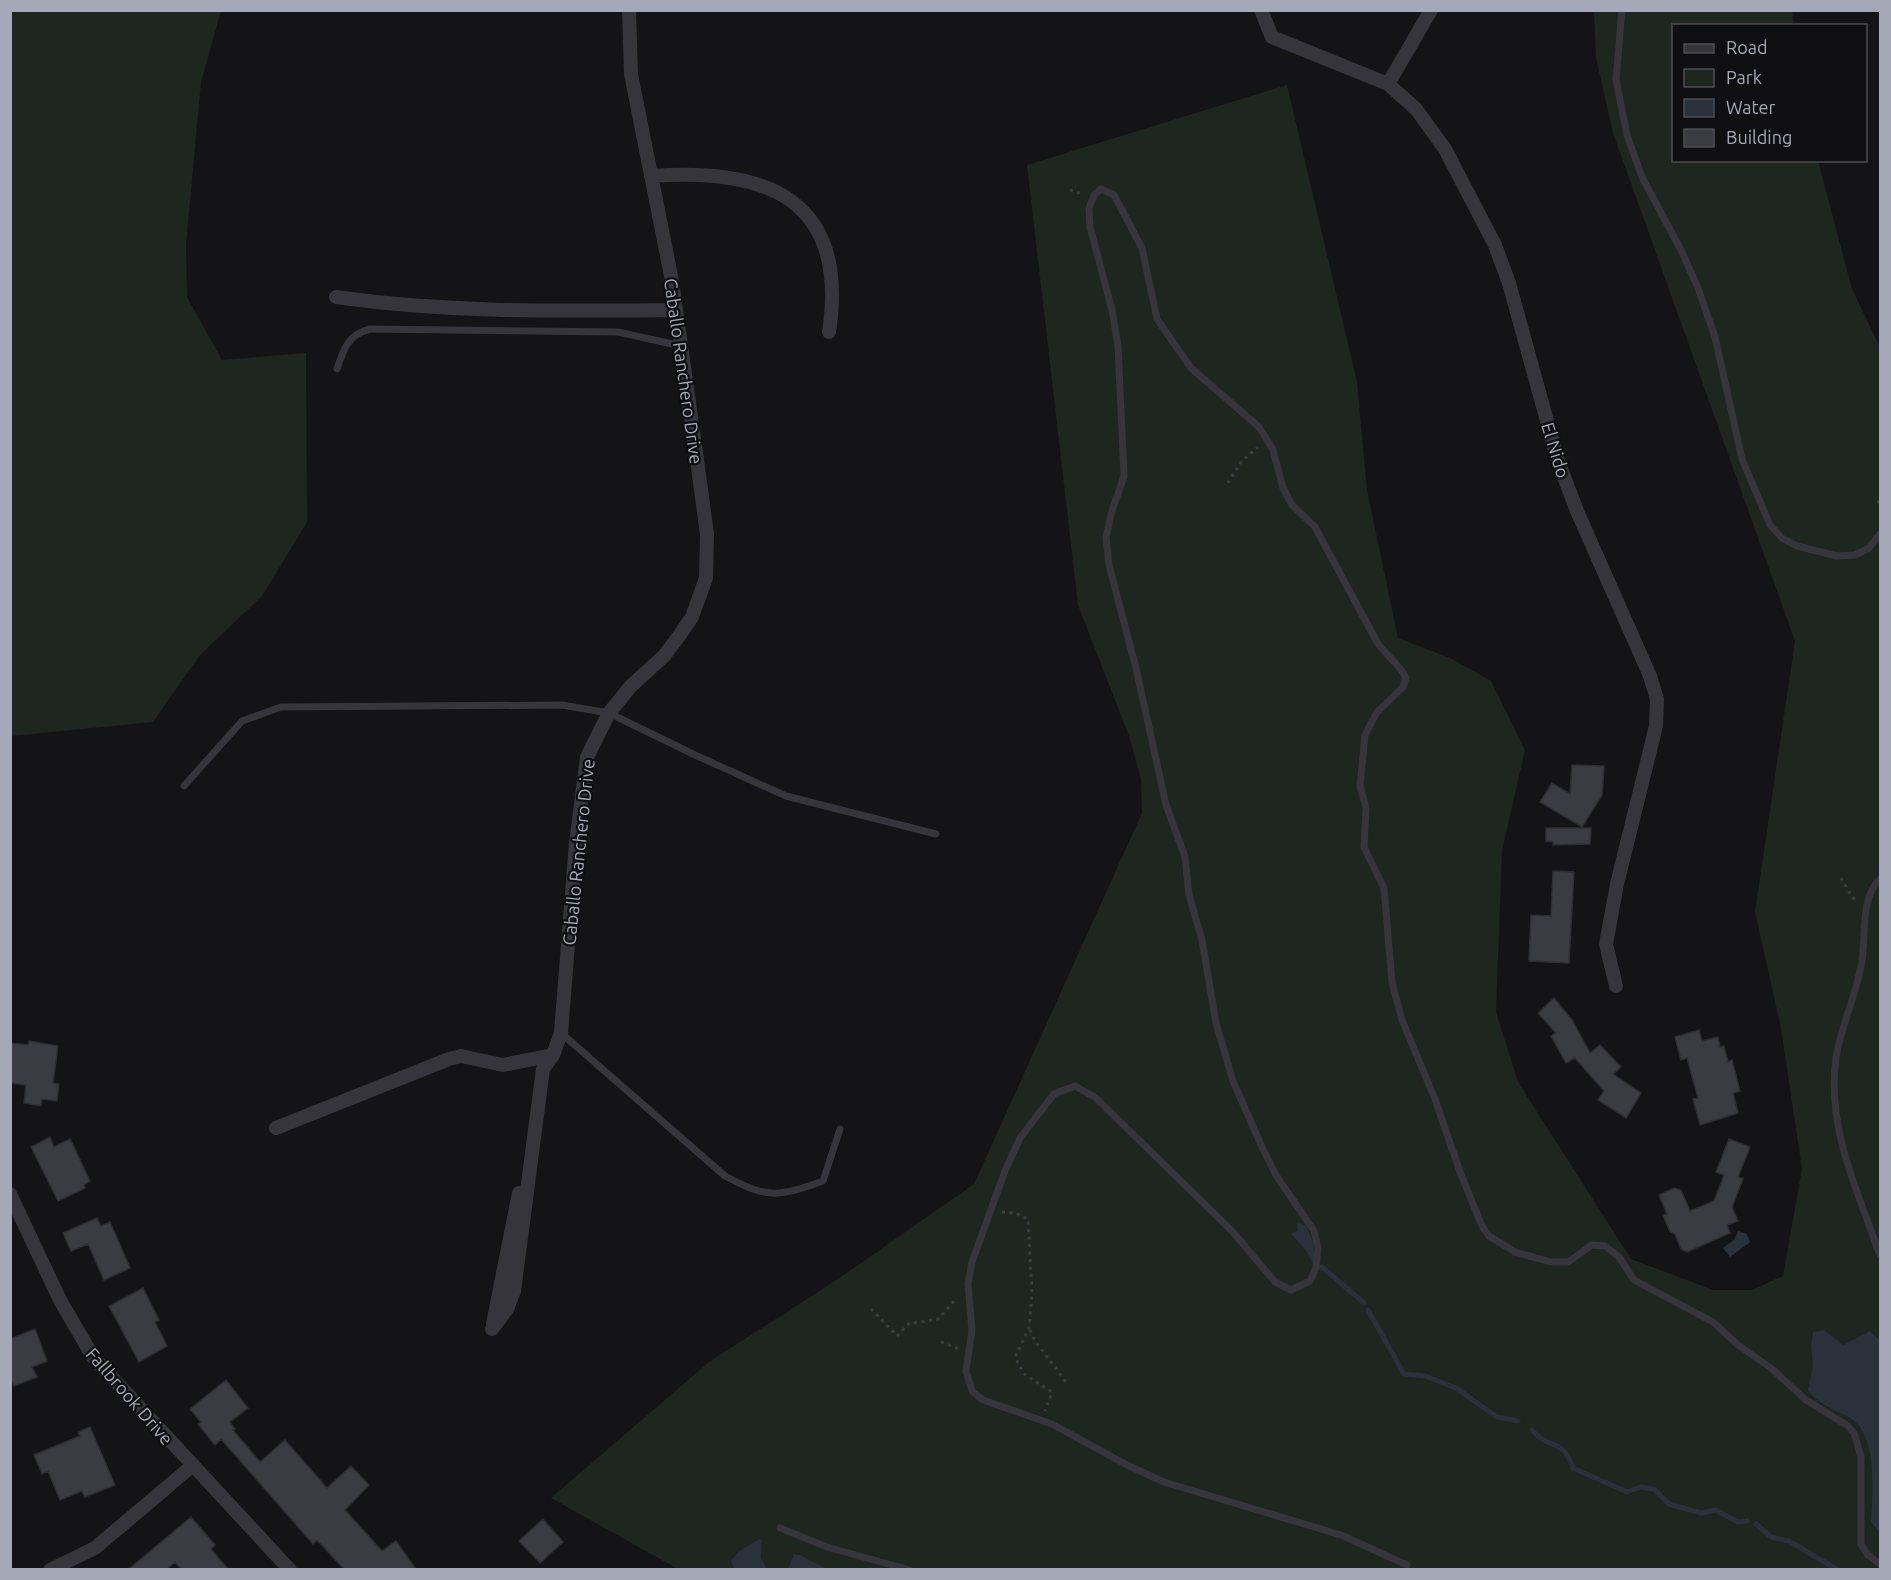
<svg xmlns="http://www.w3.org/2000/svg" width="1891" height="1580" font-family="Ubuntu,sans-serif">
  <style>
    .green { fill: #1e2620 }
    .water { fill: #29313b }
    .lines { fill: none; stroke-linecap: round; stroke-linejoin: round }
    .stream { stroke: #29313b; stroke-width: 5 }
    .building { fill: #3b3c41; stroke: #2e2e32; stroke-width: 1.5 }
    .path { stroke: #3b3c42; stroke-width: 3; stroke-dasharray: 3 4.5; stroke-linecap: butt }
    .service { stroke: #35353b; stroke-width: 7 }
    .minor { stroke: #35353b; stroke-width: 14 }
    .labels { text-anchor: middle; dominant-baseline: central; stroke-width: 4.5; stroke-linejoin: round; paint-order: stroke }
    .street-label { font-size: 18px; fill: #a5a9b7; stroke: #0f0f11 }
  </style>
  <rect width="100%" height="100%" fill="#141416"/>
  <!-- green -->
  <path class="green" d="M 11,10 L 221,11 L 201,82 L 186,245 L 187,297 L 222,360 L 306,353 L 307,522 L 262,596 L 200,655 L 153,722 L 11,736 Z
    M 1594,11 L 1792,11 L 1794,25 L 1674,26 L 1674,160 L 1818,161 L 1852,289 L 1880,347 L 1880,1569 L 678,1569 L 551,1498 L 709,1362 L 838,1279 L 974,1184 L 1142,813 L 1141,779 L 1129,736 L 1078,605 L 1027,165 L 1287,85 L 1357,382 L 1367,490 L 1398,638 L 1450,658 L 1491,681 L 1525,750 L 1502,851 L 1496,1012 L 1518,1082 L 1631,1259 L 1713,1290 L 1752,1290 L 1783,1276 L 1802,1169 L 1781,1028 L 1755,912 L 1795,641 L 1613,133 L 1596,58 Z"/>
  <!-- water -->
  <path class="water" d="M 1297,1222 L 1306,1226 C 1313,1240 1316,1249 1313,1264 L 1307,1252 L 1291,1233 L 1298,1231 Z
    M 1738,1231 L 1747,1234 L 1750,1242 L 1730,1257 L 1723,1248 L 1734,1240 Z
    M 1824,1330 L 1843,1345 L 1870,1331 L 1880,1341 L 1880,1533 L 1871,1522 C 1872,1492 1879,1436 1850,1418 C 1835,1410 1818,1404 1808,1390 L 1813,1366 L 1811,1346 L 1813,1332 Z
    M 759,1539 L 762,1540 L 761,1558 L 767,1569 L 734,1569 L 731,1561 L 738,1552 Z
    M 794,1554 L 800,1555 L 827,1569 L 788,1569 Z"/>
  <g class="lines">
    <!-- stream -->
    <path class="stream" d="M 1322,1267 L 1364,1303
      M 1368,1310 L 1404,1374 L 1425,1376 L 1456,1388 L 1497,1417 L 1518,1421
      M 1532,1430 C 1549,1451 1562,1436 1573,1468 L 1627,1492 L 1641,1487 L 1654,1489 L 1669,1504 L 1676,1506 L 1701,1513 L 1716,1510 L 1738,1522 L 1747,1521
      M 1756,1524 L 1771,1537 L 1789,1541 L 1838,1570"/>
  </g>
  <!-- building -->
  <path class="building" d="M 1572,765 L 1604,766 L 1602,795 L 1582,827 L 1540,802 L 1552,783 L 1570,794 Z
    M 1546,828 L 1591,828 L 1590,844 L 1553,845 L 1553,842 L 1546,841 Z
    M 1553,871 L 1574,872 L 1569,963 L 1529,961 L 1531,915 L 1551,916 Z
    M 1554,998 L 1572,1020 L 1590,1053 L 1600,1045 L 1621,1067 L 1613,1074 L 1641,1093 L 1626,1118 L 1598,1100 L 1604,1091 L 1575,1058 L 1566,1063 L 1551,1036 L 1556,1033 L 1538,1013 Z
    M 1699,1030 L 1702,1041 L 1718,1037 L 1720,1047 L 1724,1046 L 1728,1062 L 1732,1060 L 1740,1091 L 1733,1093 L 1738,1113 L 1700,1125 L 1693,1099 L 1698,1098 L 1687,1058 L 1681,1060 L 1675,1037 Z
    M 29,1041 L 58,1046 L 53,1083 L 59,1084 L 57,1101 L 42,1099 L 41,1106 L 24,1103 L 26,1085 L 10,1083 L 10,1043 L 28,1045 Z
    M 50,1137 L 54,1147 L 70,1139 L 90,1181 L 84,1185 L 85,1188 L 58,1201 L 31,1147 Z
    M 1729,1139 L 1750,1147 L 1738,1177 L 1743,1179 L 1732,1207 L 1738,1221 L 1727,1225 L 1730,1233 L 1687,1252 L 1681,1249 L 1675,1234 L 1670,1232 L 1663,1215 L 1667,1214 L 1659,1195 L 1674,1188 L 1681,1190 L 1690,1211 L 1714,1201 L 1724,1175 L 1716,1172 Z
    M 97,1218 L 101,1226 L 110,1222 L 130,1268 L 104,1280 L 88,1244 L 71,1251 L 63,1233 Z
    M 143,1288 L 159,1320 L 155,1322 L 167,1346 L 139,1362 L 109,1306 Z
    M 35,1329 L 47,1361 L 32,1367 L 37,1377 L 14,1386 L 10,1377 L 10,1339 Z
    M 226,1380 L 248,1408 L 230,1422 L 235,1429 L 233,1430 L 260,1462 L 285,1440 L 327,1488 L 351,1466 L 369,1485 L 345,1510 L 382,1551 L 396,1541 L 416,1569 L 344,1569 L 317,1540 L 313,1544 L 221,1439 L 215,1445 L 198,1424 L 201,1422 L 190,1409 Z
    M 90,1427 L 115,1485 L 85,1497 L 82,1491 L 60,1500 L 48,1471 L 42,1474 L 34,1455 L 80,1436 L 78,1432 Z
    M 191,1517 L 215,1545 L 211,1549 L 228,1569 L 181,1569 L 175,1562 L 167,1569 L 129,1569 Z
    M 543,1519 L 563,1542 L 540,1563 L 519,1541 Z"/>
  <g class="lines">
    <!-- path -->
    <path class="path" d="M 1070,190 L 1083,194
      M 1228,483 L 1241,462 L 1258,447
      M 1877,502 L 1880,502
      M 1841,878 L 1852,897 L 1858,901
      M 1002,1212 L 1015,1213 L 1028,1219 L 1032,1293 L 1029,1328 L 1015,1357 L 1024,1374 L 1052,1392 L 1045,1411
      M 871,1309 L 897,1336 L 908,1324 L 938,1319 L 957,1298
      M 1030,1330 L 1035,1341 L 1066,1382
      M 941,1342 L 959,1349"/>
    <!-- service -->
    <path class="service" d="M 1622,10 L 1616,80 L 1627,135 L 1642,177 L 1681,250 L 1698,288 L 1715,337 L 1742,459 L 1770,525 L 1782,538 L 1797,546 L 1837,556 L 1855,555 L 1869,548 L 1880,534
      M 337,369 C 344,348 348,335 370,329 L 618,332 L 681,346
      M 184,786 L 242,721 L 281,707 L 562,705 L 609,713 L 695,755 L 786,796 L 936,834
      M 1880,879 C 1860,897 1866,936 1862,961 C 1857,994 1841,1025 1836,1058 C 1826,1127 1858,1192 1880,1255
      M 561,1033 L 725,1176 C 768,1199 778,1197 823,1181 L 840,1129
      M 780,1528 L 827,1547 L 910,1570
      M 1407,1565 L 1341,1535 L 1164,1482 L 1127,1465 L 1052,1424 L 983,1400 L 972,1391 L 966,1371 L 972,1330 L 968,1284 L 972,1262 L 1005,1171 L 1020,1138 L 1054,1094 L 1075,1086 L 1096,1098 L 1232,1231 L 1275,1282 L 1291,1290 L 1310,1281 L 1316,1268 L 1318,1248 L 1314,1231 L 1276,1175 L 1262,1147 L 1233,1081 L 1216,1023 L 1202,940 L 1189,895 L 1185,857 L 1166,805 L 1136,668 L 1109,565 L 1106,538 L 1111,514 L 1124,476 L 1118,346 L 1112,310 L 1090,227 L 1089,208 L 1094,195 L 1101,189 L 1114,195 L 1142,248 L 1157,319 L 1191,368 L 1259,427 L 1273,450 L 1283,488 L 1292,505 L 1315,527 L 1377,642 C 1385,655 1401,665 1406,678 L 1403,687 L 1377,712 L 1365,735 L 1360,786 L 1366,808 L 1364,847 L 1384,888 L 1392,982 L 1402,1020 L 1435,1099 L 1460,1172 L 1482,1226 L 1489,1236 L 1515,1252 L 1551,1262 L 1568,1262 L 1592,1245 L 1605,1246 L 1619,1257 L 1634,1280 L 1713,1322 L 1738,1345 L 1771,1368 L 1806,1400 L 1848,1426 L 1854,1433 L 1861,1456 L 1861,1544 L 1868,1555 L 1880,1564"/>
    <!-- minor -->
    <path class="minor" d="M 1261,10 L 1272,37 L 1388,84 L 1416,109 L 1445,149 L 1495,245 L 1509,283 L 1558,461 L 1577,511 L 1650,676 L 1657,699 L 1656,726 L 1617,884 L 1606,944 L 1616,986
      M 1388,84 L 1431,10
      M 651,176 C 768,167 849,200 829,332
      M 336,297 C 449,313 563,311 676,310
      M 276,1128 L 449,1059 L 461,1056 L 503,1065 L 553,1055
      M 10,1194 L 60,1300 L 93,1357 L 290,1570
      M 493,1324 L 519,1193
      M 492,1329 L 507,1309 L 514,1291 L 543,1069 L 553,1055 L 561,1033 L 576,843 L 587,757 L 609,713 L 631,686 L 664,656 L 679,636 L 692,617 L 706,578 L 707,534 L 693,431 L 672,281 L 631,74 L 629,10
      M 50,1570 L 95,1548 L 192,1466"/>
  </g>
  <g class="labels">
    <!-- street labels -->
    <g class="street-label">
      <text transform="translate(684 371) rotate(82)">Caballo Ranchero Drive</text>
      <text transform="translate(1556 450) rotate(73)">El Nido</text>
      <text transform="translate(578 852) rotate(-84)">Caballo Ranchero Drive</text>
      <text transform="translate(130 1396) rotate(49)">Fallbrook Drive</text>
    </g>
  </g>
  <!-- border -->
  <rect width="1891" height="1580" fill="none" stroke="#a5a9b7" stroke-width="24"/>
  <!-- legend -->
  <rect x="1672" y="24" width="195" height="138" fill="#0f0f11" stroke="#4b4d53" stroke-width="1.5"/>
  <rect x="1684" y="44" width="30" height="9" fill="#35353b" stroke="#4b4d53" stroke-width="1.5"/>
  <text x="1726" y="54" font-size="18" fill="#a5a9b7">Road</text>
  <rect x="1684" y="69" width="30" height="18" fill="#1e2620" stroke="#4b4d53" stroke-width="1.5"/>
  <text x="1726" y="84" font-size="18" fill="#a5a9b7">Park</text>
  <rect x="1684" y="99" width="30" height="18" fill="#29313b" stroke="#4b4d53" stroke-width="1.5"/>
  <text x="1726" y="114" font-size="18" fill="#a5a9b7">Water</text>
  <rect x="1684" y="129" width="30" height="18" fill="#3b3c41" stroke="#4b4d53" stroke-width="1.5"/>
  <text x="1726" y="144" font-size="18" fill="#a5a9b7">Building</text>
</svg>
